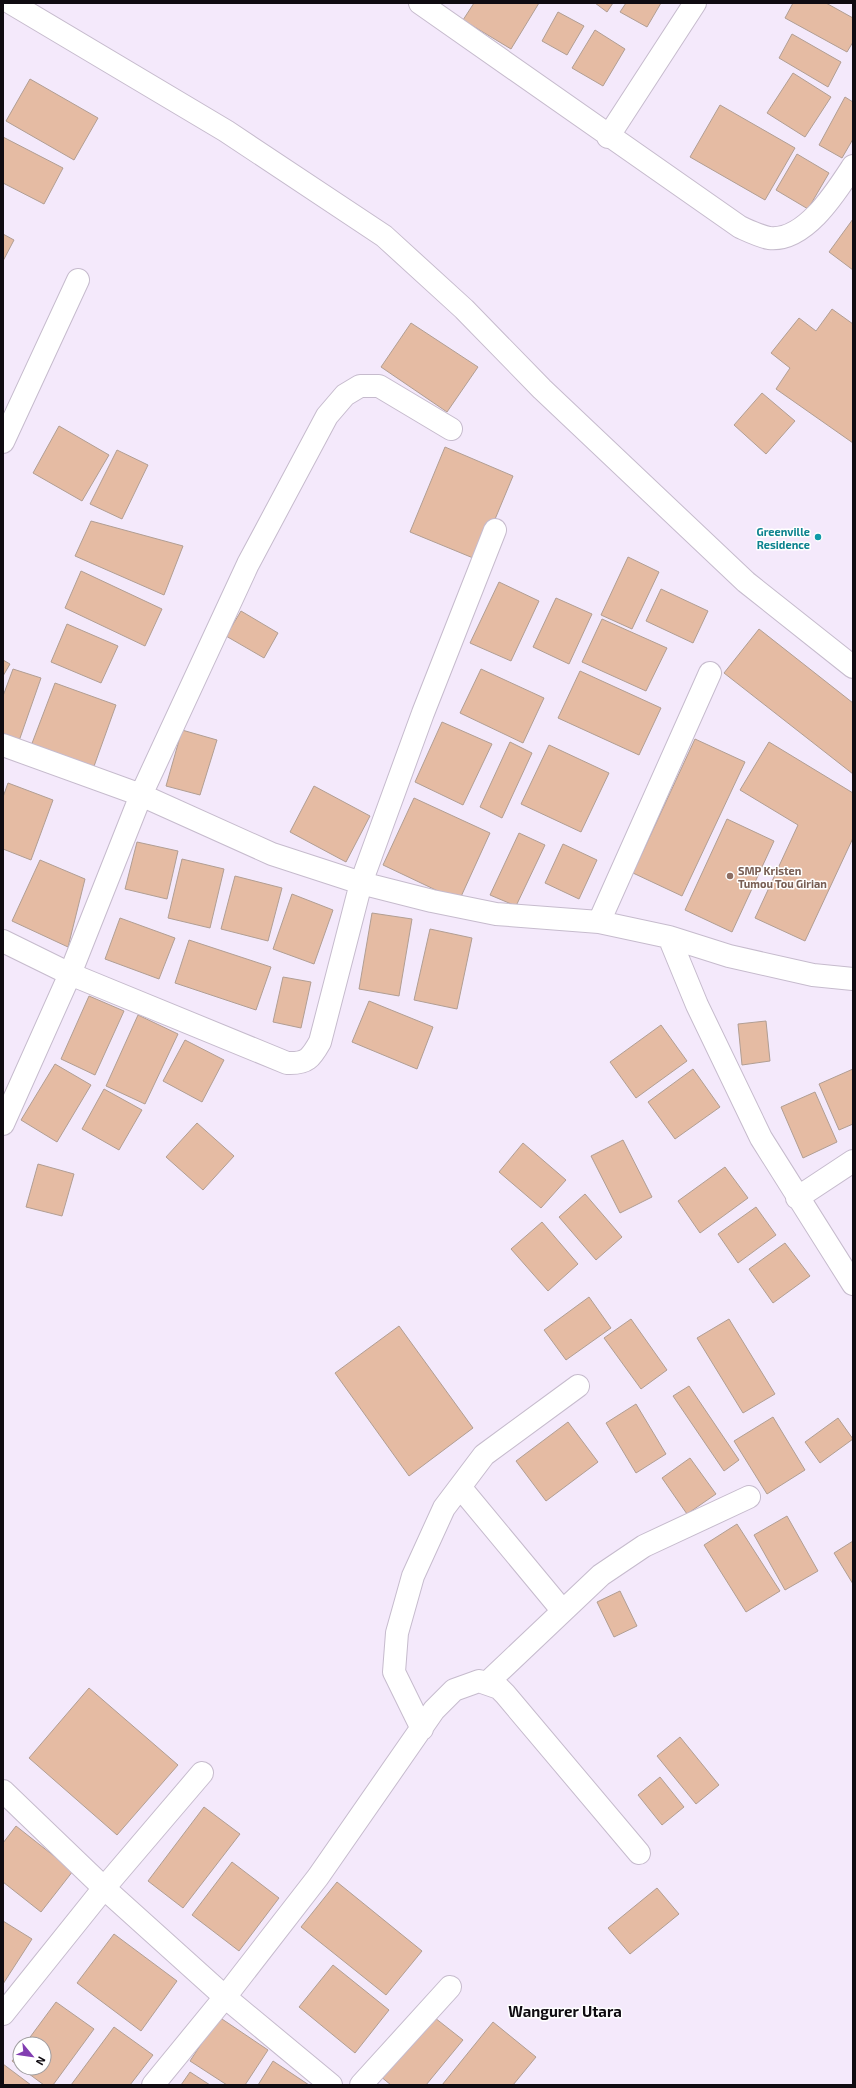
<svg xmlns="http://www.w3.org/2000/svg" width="856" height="2088" font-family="'Exo 2',sans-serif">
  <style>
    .building { fill: #e5bba3; stroke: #b19e93 }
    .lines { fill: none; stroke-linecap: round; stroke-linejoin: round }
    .minor-casing { stroke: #c6bbcd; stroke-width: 24 }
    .minor { stroke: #fff; stroke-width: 22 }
    .culture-dot { fill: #0f9aa8; stroke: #fff; stroke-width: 1.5 }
    .education-dot { fill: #8d6e63; stroke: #fff; stroke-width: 1.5 }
    .labels { text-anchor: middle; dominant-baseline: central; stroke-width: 3; stroke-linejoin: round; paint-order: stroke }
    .culture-label { font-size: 11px; font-weight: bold; fill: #0d838f; stroke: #fff; text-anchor: end }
    .education-label { font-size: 11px; font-weight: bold; fill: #785e54; stroke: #fff; text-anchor: start }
    .district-label { font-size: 15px; font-weight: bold; fill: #0f0b11; stroke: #fff }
  </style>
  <rect width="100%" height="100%" fill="#f4e9fb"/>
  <!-- building -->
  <path class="building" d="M 474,3 L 539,3 L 511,49 L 463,20 Z
    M 595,3 L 613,3 L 607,12 Z
    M 626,3 L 661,3 L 647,27 L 620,12 Z
    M 793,3 L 826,3 L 853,18 L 853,42 L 847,52 L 785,18 Z
    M 558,12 L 584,26 L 567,55 L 542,41 Z
    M 595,30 L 625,49 L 603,86 L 572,68 Z
    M 792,34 L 841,62 L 828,87 L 779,58 Z
    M 793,73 L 831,97 L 805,137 L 767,113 Z
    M 30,79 L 98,118 L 74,160 L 6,121 Z
    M 845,97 L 853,102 L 853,139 L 842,158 L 819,145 Z
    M 720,105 L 795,148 L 765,200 L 690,157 Z
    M 3,137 L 63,168 L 44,204 L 3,183 Z
    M 797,154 L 829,173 L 808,209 L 776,190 Z
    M 853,219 L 853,270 L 829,252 Z
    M 3,234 L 14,240 L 3,261 Z
    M 832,309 L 853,324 L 853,443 L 776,389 L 790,368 L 771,353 L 799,318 L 816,331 Z
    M 411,323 L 478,367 L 447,412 L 381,367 Z
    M 762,393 L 795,421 L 766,454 L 734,425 Z
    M 59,426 L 109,455 L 82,501 L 33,473 Z
    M 445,447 L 513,476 L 478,560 L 410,532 Z
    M 117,450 L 148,465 L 122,519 L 90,504 Z
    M 91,521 L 183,546 L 164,595 L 75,556 Z
    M 628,557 L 659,572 L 632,629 L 601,615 Z
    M 81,571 L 162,609 L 145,646 L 65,608 Z
    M 499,582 L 539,601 L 511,661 L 470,643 Z
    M 661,589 L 708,611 L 693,643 L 646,621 Z
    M 556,598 L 592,614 L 569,664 L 533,647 Z
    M 241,611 L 278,633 L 264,658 L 226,636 Z
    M 602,619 L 667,648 L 646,691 L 582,662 Z
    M 67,624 L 118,646 L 101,683 L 51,662 Z
    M 759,629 L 853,703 L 853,774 L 724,673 Z
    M 3,660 L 10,664 L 3,676 Z
    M 13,669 L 41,678 L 19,741 L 3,735 L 3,696 Z
    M 481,669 L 544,698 L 523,743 L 460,713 Z
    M 580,671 L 661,708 L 639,755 L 558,718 Z
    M 55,683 L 116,705 L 93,769 L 31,746 Z
    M 442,722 L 492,744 L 463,805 L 415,782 Z
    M 182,730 L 217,740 L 200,795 L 166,786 Z
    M 695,739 L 745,762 L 682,896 L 633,873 Z
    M 510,742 L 532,753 L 502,818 L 480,807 Z
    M 769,742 L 853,793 L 853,838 L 805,941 L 755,918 L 798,825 L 740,790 Z
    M 549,745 L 609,773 L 581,832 L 521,804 Z
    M 8,783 L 53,800 L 31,860 L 3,849 L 3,797 Z
    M 314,786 L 370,816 L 346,862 L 290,832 Z
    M 414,798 L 490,833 L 459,901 L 383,865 Z
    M 727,819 L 774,841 L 732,932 L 685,910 Z
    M 519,833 L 545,845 L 516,906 L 490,895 Z
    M 137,842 L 178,851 L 167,899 L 125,889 Z
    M 563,844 L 597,860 L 579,899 L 545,883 Z
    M 182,859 L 224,869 L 210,928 L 168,918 Z
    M 40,860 L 85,879 L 68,947 L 12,921 Z
    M 235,876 L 282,888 L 268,941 L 221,929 Z
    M 292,894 L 333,910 L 314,964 L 273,949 Z
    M 372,913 L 412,919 L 399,996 L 359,989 Z
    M 120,918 L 175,938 L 159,979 L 105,959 Z
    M 430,929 L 472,938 L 457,1009 L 414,1000 Z
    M 189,940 L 271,967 L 256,1010 L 175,983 Z
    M 283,977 L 311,982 L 301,1028 L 273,1022 Z
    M 89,996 L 124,1011 L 95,1075 L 61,1059 Z
    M 369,1001 L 433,1027 L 417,1069 L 352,1042 Z
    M 138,1015 L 178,1034 L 145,1104 L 106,1086 Z
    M 766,1021 L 770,1061 L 742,1065 L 738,1024 Z
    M 661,1025 L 687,1061 L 636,1098 L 610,1062 Z
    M 185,1040 L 224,1060 L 202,1102 L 163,1081 Z
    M 55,1064 L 91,1085 L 57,1142 L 21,1120 Z
    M 693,1069 L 720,1107 L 675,1139 L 648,1102 Z
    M 853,1069 L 853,1124 L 839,1130 L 819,1084 Z
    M 104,1089 L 142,1110 L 119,1150 L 82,1129 Z
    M 815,1092 L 837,1142 L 803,1158 L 781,1107 Z
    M 197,1123 L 234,1156 L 203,1190 L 166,1157 Z
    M 623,1140 L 652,1197 L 620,1213 L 591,1156 Z
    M 523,1143 L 566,1180 L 541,1208 L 499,1172 Z
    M 38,1164 L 74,1174 L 62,1216 L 26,1207 Z
    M 725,1167 L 748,1198 L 700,1233 L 678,1201 Z
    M 585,1194 L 622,1237 L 596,1260 L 559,1217 Z
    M 756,1207 L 776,1235 L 738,1263 L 718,1234 Z
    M 542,1222 L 578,1264 L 548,1291 L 511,1249 Z
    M 785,1243 L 810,1276 L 773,1303 L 749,1269 Z
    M 589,1297 L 611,1328 L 566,1360 L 544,1330 Z
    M 631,1319 L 667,1370 L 641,1389 L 604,1338 Z
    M 729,1319 L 775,1394 L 743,1413 L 697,1338 Z
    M 399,1326 L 473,1428 L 409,1476 L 335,1373 Z
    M 689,1386 L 739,1460 L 724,1471 L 673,1396 Z
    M 636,1404 L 666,1454 L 636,1473 L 606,1423 Z
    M 773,1417 L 805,1470 L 767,1494 L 734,1441 Z
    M 838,1418 L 853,1439 L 820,1463 L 805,1442 Z
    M 568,1422 L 598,1462 L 546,1501 L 516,1461 Z
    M 690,1458 L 716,1494 L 687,1514 L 662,1478 Z
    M 787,1516 L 818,1571 L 785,1590 L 754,1535 Z
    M 737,1524 L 780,1591 L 746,1612 L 704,1545 Z
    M 853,1541 L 853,1584 L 834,1553 Z
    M 620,1591 L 637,1626 L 614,1637 L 597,1602 Z
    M 89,1688 L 178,1765 L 117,1835 L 29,1758 Z
    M 680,1737 L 719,1785 L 696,1804 L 657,1756 Z
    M 660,1777 L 684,1807 L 662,1825 L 638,1795 Z
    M 204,1807 L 240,1834 L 183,1908 L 148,1881 Z
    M 16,1826 L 73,1871 L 41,1912 L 3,1882 L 3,1843 Z
    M 232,1862 L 279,1898 L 239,1951 L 192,1915 Z
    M 337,1882 L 422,1951 L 386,1995 L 301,1927 Z
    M 657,1888 L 679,1914 L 630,1954 L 608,1928 Z
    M 3,1921 L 32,1939 L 3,1984 Z
    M 114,1934 L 177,1981 L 141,2031 L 77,1983 Z
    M 333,1965 L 389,2010 L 355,2053 L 299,2007 Z
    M 56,2002 L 94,2029 L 53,2085 L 44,2085 L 21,2068 L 44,2068 L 44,2044 L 25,2044 Z
    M 430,2014 L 463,2040 L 426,2085 L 391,2085 L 380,2076 Z
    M 219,2017 L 268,2050 L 245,2085 L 227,2085 L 190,2061 Z
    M 493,2022 L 536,2057 L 513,2085 L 442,2085 Z
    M 114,2027 L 153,2055 L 130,2085 L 71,2085 Z
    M 20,2051 L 20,2067 L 12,2061 Z
    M 273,2061 L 309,2085 L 258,2085 Z
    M 3,2064 L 31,2085 L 3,2085 Z
    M 190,2072 L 210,2085 L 181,2085 Z"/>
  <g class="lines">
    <!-- minor casing -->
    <g class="minor-casing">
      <path id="minor" d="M 11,3 L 226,131 L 384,236 L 464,309 L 542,389 L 746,582 L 853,667
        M 420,3 L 740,227 C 749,231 759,236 769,238 C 805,242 836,192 853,166
        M 608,137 L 695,3
        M 3,442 L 78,280
        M 3,745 L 141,795 L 272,854 L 361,883 L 432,901 L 496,914 L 599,922 L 669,937 L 729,956 L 813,975 L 853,979
        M 599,922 L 710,673
        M 669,937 L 697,1005 L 761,1138 L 853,1284
        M 3,941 L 70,974 L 287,1063 C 307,1064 311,1058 320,1042 L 361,883 L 423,713 L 495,530
        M 3,1124 L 70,974 L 141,795 L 248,564 L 327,416 L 345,395 L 360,386 L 379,386 L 451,429
        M 797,1198 L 853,1161
        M 460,1487 L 562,1610
        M 487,1683 L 601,1575 L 644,1546 L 749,1497
        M 422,1729 L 394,1672 L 397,1633 L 413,1576 L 444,1508 L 484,1455 L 578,1386
        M 3,1791 L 104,1888 L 225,1997 L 331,2085
        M 3,2014 L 104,1888 L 202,1773
        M 153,2085 L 225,1997 L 318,1877 L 434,1710 L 454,1690 L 479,1681 L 499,1688 L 505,1694 L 639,1853
        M 361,2085 L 450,1987"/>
    </g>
    <!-- minor -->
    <use href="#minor" class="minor"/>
  </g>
  <!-- markers -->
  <circle class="culture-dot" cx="818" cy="537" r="4"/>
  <circle class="education-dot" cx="730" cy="876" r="4"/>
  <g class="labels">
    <!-- culture labels -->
    <g class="culture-label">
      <text x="810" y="531">Greenville<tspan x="810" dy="13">Residence</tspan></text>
    </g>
    <!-- education labels -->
    <g class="education-label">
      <text x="738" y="870">SMP Kristen<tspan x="738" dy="13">Tumou Tou Girian</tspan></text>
    </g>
    <!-- district labels -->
    <g class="district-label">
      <text x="565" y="2011">Wangurer Utara</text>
    </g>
  </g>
  <!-- border -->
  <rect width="856" height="2088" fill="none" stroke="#0f0b11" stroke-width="8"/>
  <!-- north arrow -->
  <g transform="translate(32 2056) rotate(119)"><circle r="19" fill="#ffffff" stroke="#9f9da0"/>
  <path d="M0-3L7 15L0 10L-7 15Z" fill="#823eb1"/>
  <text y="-6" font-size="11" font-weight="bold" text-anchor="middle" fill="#0f0b11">N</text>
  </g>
</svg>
